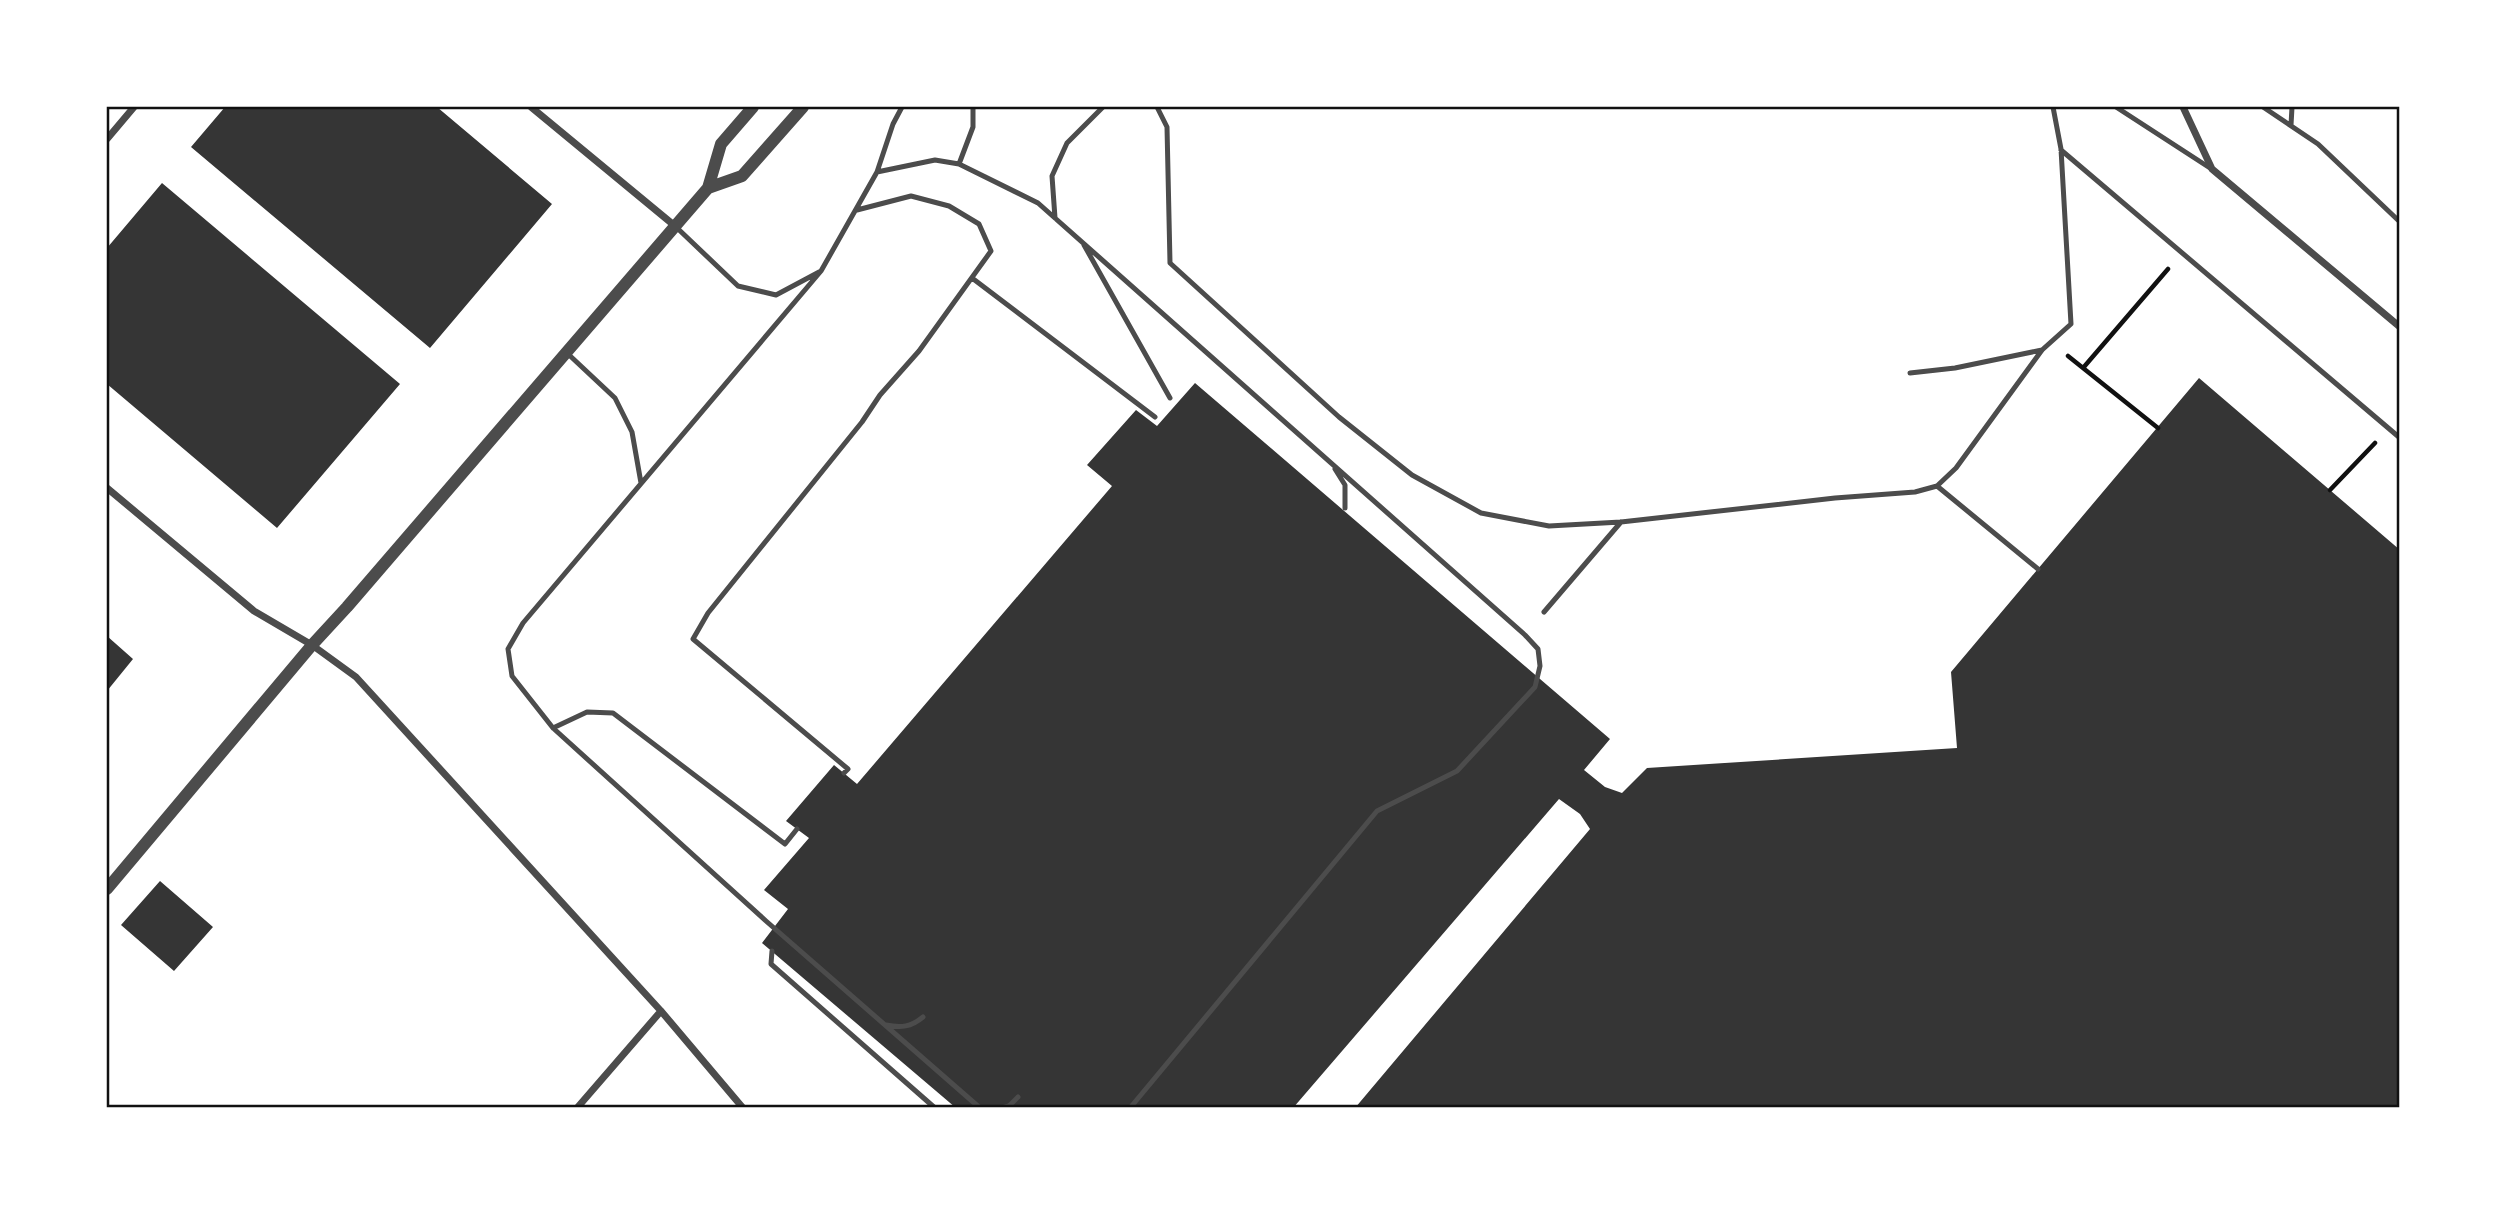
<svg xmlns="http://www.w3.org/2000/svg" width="2507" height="1215" font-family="'IBM Plex Sans',sans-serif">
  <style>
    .building { fill: #353535 }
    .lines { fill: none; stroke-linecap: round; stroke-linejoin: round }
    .path { stroke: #111; stroke-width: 4.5 }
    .service { stroke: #4c4c4c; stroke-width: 5 }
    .minor { stroke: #4c4c4c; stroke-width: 7 }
    .tertiary { stroke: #4c4c4c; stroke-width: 12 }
    .neatline { fill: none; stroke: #111; stroke-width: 2.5 }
  </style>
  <rect width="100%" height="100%" fill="#fff"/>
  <!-- building -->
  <path class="building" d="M 225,107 L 437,107 L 552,204 L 430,348 L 191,147 Z
    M 162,183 L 400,384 L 277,528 L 107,384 L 107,248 Z
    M 2199,378 L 2400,550 L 2400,1108 L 1355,1108 L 1590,829 L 1580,814 L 1559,799 L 1293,1108 L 956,1108 L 762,943 L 788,909 L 764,890 L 809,838 L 786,821 L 834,765 L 857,784 L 1112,486 L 1087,465 L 1136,410 L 1157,426 L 1195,383 L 1610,739 L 1584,770 L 1605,787 L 1622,793 L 1647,768 L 1957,748 L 1951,672 Z
    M 107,636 L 133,659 L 107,691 Z
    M 160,881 L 213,927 L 174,971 L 121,925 Z"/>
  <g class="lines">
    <!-- path -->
    <path class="path" d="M 2068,356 L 2158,428
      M 2083,368 L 2168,269
      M 2330,490 L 2375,443"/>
    <!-- service -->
    <path class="service" d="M 1157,107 L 1167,127 L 1170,263 L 1339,417 L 1412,475 L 1481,513 L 1549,526 L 1621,522 L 1835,498 L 1915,492 L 1937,486 L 1956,468 L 2042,350 L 2071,324 L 2061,149 L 2053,107
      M 2116,107 L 2210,168
      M 2263,107 L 2318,144 L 2400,222
      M 2291,125 L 2292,107
      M 2061,150 L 2400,438
      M 959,164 L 973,127 L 973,107
      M 877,172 L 935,160 L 959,164 L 1038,203 L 1525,635 L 1538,649 L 1540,666 L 1535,687 L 1457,771 L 1377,811 L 1130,1108
      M 1055,218 L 1052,176 L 1067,143 L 1103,107
      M 675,226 L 738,286 L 776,295 L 821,271 L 877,172 L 893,124 L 902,107
      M 1084,245 L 1170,398
      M 821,271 L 523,623 L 508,649 L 512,676 L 553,728 L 766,921 L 980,1108
      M 972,278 L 1155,417
      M 567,353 L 615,398 L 632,432 L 641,483
      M 1910,373 L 1955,368 L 2042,350
      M 1335,469 L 1345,485 L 1345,508
      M 1937,486 L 2038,569
      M 1544,612 L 1621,522
      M 553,728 L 587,712 L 613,713 L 785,844 L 797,829
      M 844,773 L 848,769 L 693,639 L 708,613 L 862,422 L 880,395 L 919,351 L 991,251 L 979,224 L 949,206 L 911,196 L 857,210
      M 772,951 L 771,964 L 935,1108
      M 886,1025 C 901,1028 911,1027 923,1017
      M 1002,1108 L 1009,1106 L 1018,1097"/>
    <!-- minor -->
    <path class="minor" d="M 531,107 L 675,226
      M 2183,107 L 2212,169 L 2400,327
      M 107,139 L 134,107
      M 107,488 L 254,611 L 312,645 L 356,677 L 661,1011 L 743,1108
      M 577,1108 L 661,1011"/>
    <!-- tertiary -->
    <path class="tertiary" d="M 708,188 L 742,176 L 803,107
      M 107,889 L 312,645 L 347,607 L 708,188 L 721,144 L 753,107"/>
  </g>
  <!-- border -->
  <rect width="2507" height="1215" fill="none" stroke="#ffffff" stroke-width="217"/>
  <rect x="108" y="108" width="2290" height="998" class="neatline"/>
</svg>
